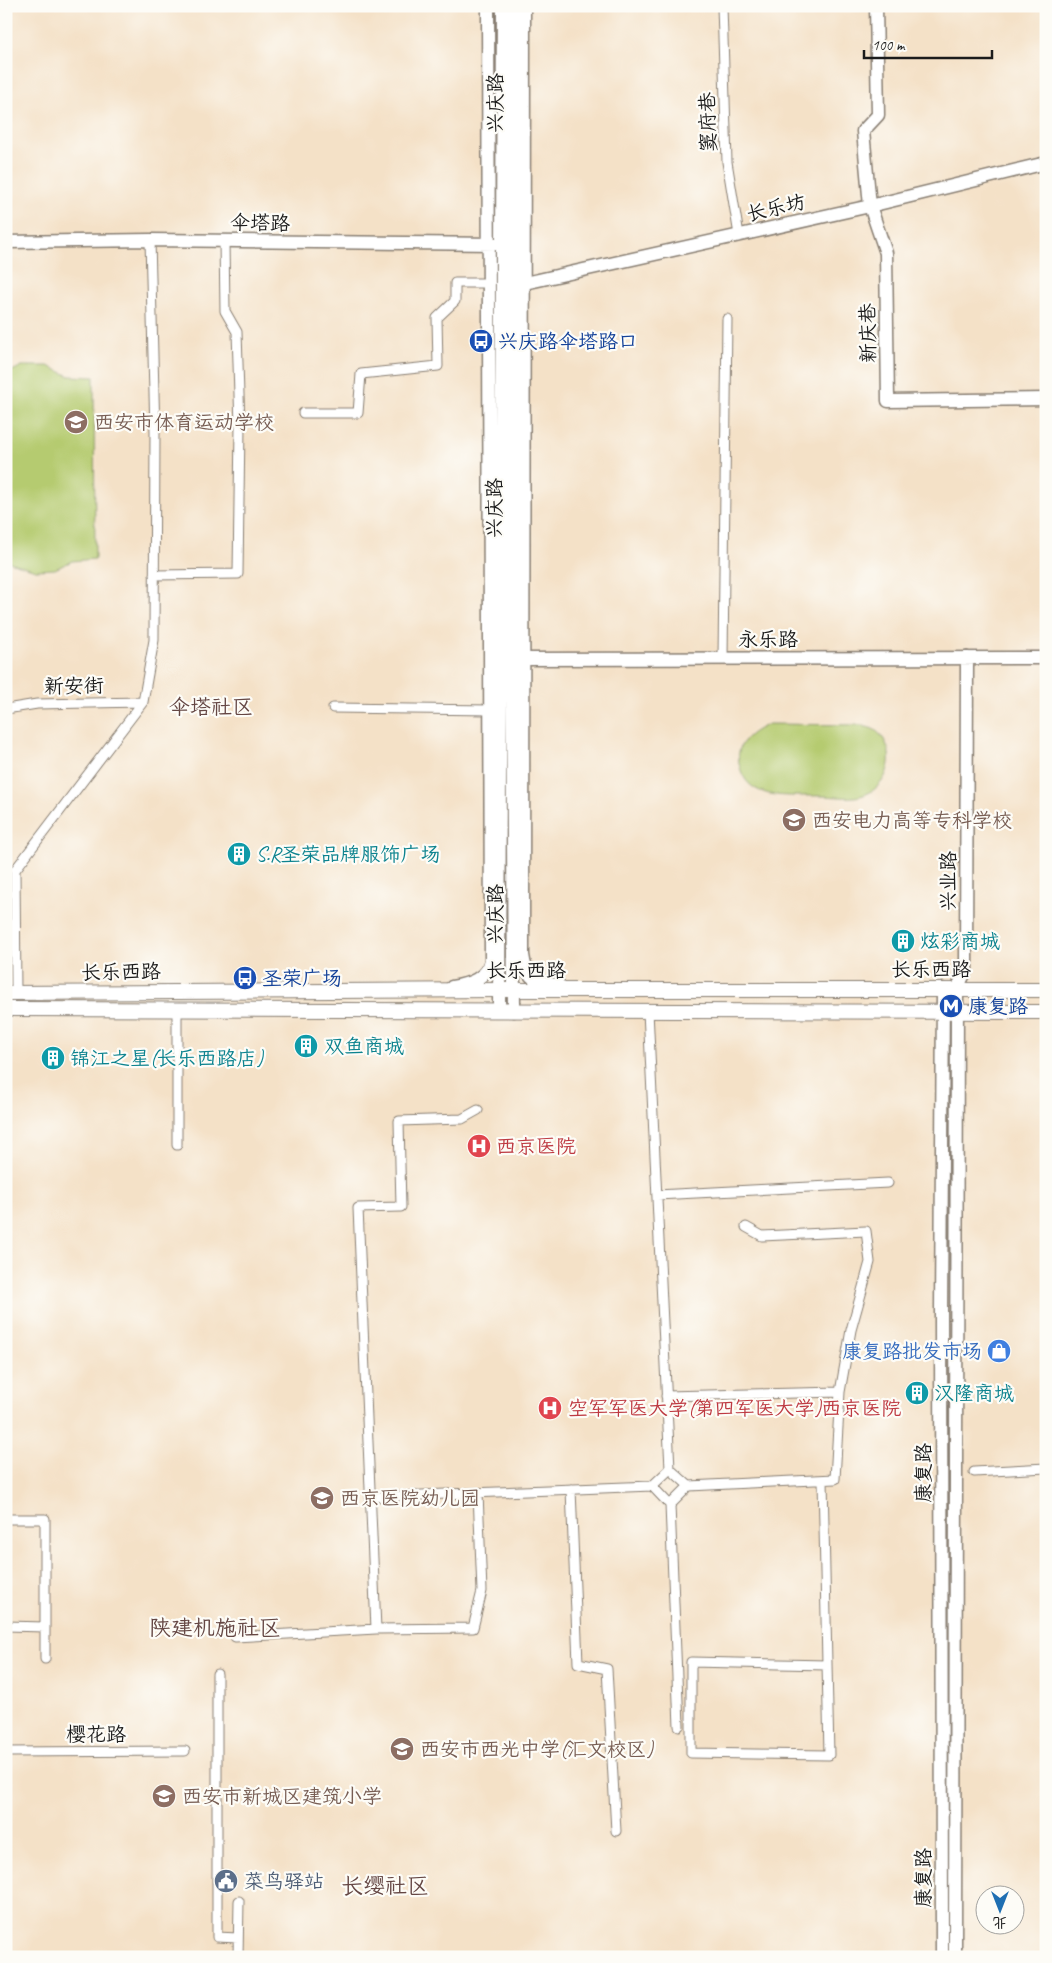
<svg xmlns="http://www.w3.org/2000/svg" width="1052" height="1963" font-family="Caveat,'LXGW WenKai TC',sans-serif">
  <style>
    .green { fill: #b5cb6f; stroke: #687446 }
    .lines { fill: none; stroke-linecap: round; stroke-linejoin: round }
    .street-casing { stroke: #887e72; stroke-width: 11 }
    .secondary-casing { stroke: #887e72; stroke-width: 15 }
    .primary-casing { stroke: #887e72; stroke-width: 16 }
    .street { stroke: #fff; stroke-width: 9 }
    .secondary { stroke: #fff; stroke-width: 12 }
    .primary { stroke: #fff; stroke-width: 14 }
    .labels { text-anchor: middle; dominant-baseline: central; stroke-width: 4.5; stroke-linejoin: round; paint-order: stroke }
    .street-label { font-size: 20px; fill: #1c1c1c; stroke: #fdfcf7 }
    .transit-label { font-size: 20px; fill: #164399; stroke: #fdfcf7; text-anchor: start }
    .education-label { font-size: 20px; fill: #785e54; stroke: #fdfcf7; text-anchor: start }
    .culture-label { font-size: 20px; fill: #0d838f; stroke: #fdfcf7; text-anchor: start }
    .health-label { font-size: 20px; fill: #be3a42; stroke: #fdfcf7; text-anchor: start }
    .shop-label { font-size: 20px; fill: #366cbe; stroke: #fdfcf7; text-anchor: end }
    .service-label { font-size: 20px; fill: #4e5e75; stroke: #fdfcf7; text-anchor: start }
    .neighbourhood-label { font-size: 21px; fill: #654744; stroke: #fdfcf7 }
    .quarter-label { font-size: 22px; fill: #654744; stroke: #fdfcf7 }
  </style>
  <rect width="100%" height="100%" fill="#fdfcf7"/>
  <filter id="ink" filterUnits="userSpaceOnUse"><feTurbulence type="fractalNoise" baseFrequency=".02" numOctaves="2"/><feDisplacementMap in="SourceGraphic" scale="10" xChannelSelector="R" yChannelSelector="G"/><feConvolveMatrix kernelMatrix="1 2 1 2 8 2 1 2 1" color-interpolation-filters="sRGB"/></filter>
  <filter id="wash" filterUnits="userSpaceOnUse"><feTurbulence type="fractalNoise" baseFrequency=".0096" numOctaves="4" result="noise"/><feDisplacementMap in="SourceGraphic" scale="20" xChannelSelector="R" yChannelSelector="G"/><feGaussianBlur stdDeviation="1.12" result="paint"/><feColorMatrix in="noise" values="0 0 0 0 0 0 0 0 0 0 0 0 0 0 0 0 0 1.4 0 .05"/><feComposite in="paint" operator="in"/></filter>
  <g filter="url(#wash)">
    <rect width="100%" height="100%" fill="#f4e1c7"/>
    <!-- green -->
    <path class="green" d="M 22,366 L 48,366 L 70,376 L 94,377 L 95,559 L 72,561 L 55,569 L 36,570 L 6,561 L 6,374 Z
      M 769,724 L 861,725 C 865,727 872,728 875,730 C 901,749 889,790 860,796 C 848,799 833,796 821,796 C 789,795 746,803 739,763 C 735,742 753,731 769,724 Z"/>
  </g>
  <g filter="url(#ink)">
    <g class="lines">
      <!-- street casing -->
      <g class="street-casing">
        <path id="street" d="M 722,6 L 727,162 L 739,235
          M 303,413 L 358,413 L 361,374 L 438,366 L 437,318 L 455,301 L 455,283 L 489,283
          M 154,575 L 238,574 L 240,426 L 237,332 L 225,311 L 224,241
          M 723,658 L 727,319
          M 333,708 L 490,710
          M 6,709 L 37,704 L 143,702
          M 16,993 L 15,870 L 143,702 L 154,640 L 155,432 L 150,240
          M 177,1009 L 177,1145
          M 648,1011 L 670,1469 L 689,1486 L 670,1505 L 652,1486 L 670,1469
          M 657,1195 L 888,1183
          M 666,1396 L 840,1392 L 851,1330 L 870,1262 L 866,1231 L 762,1236 L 746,1227
          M 974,1472 L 1046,1468
          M 823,1480 L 829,1755 L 691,1753 L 691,1662 L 827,1665
          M 689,1486 L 835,1479 L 840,1392
          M 571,1489 L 578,1663 L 607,1669 L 616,1831
          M 371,1497 L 652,1486
          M 670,1505 L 679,1726
          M 6,1519 L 45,1519 L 45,1659
          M 6,1626 L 45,1627
          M 376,1629 L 358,1208 L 401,1207 L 399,1121 L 462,1119 L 478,1110
          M 235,1637 L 376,1629 L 473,1628 L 482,1591 L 478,1493
          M 217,1674 L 217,1937 L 238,1938
          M 6,1752 L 185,1751
          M 238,1957 L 239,1901"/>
      </g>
      <!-- secondary casing -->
      <g class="secondary-casing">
        <path id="secondary" d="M 524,6 L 523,955 C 526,979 536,983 559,985
          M 876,6 L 878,115 L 863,131 L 870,206 L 886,253 L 888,401 L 1046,399
          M 6,242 L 150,240 L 496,244
          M 516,285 L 870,206 L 1046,163
          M 516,659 L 1046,658
          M 452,987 C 469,984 487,979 491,960 L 488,6
          M 499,1010 L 503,6
          M 514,1011 L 512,659 L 514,6
          M 942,1957 L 941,1313 L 943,989
          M 955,1957 L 957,989 L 966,970 L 967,658"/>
      </g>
      <!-- primary casing -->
      <g class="primary-casing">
        <path id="primary" d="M 6,993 L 499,990 L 1046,990
          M 6,1009 L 1046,1012"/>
      </g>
      <!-- street -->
      <use href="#street" class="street"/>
      <!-- secondary -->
      <use href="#secondary" class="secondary"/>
      <!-- primary -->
      <use href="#primary" class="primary"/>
    </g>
  </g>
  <!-- icons -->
  <defs>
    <g id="bus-disc" transform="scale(1.25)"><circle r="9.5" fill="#1a4fb4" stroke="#fdfcf7"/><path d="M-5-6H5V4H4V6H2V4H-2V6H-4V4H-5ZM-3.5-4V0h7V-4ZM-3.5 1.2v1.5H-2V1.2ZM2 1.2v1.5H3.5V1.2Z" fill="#fff"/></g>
    <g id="school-disc" transform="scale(1.25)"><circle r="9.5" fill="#8d6e63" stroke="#fdfcf7"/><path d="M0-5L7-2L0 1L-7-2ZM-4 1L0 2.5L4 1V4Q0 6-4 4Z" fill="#fff"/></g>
    <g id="university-disc" transform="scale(1.25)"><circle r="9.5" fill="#8d6e63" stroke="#fdfcf7"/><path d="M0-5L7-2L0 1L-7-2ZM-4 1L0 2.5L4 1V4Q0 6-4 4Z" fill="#fff"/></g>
    <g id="building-disc" transform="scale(1.25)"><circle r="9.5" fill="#0f9aa8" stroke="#fdfcf7"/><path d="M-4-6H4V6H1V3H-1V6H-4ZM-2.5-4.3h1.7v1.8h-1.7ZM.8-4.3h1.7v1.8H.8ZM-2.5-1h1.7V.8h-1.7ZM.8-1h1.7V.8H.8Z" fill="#fff"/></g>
    <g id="metro-disc" transform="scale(1.25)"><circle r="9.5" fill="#1a4fb4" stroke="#fdfcf7"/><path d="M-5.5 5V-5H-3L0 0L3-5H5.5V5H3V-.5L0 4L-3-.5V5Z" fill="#fff"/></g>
    <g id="hospital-disc" transform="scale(1.25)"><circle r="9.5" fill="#e0444e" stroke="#fdfcf7"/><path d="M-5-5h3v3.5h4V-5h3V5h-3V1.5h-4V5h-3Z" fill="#fff"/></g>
    <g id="shop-disc" transform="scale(1.25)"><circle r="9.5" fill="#3f7fe0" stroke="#fdfcf7"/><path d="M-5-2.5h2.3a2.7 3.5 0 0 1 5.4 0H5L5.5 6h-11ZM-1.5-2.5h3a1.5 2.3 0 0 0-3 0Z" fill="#fff"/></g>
    <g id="civic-disc" transform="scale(1.25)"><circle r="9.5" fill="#5c6f8a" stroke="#fdfcf7"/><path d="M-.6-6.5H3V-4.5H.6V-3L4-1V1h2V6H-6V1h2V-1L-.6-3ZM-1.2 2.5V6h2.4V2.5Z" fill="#fff"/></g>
  </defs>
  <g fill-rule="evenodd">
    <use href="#bus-disc" x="481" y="341"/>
    <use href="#school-disc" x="76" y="422"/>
    <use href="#university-disc" x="794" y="820"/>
    <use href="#building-disc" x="239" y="854"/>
    <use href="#building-disc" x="903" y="941"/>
    <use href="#bus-disc" x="245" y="978"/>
    <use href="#metro-disc" x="951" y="1006"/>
    <use href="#building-disc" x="306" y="1046"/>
    <use href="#building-disc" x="53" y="1058"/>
    <use href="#hospital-disc" x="479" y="1146"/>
    <use href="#shop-disc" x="999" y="1351"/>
    <use href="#building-disc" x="917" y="1393"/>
    <use href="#hospital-disc" x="550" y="1408"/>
    <use href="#school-disc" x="322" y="1498"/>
    <use href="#school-disc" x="402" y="1749"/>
    <use href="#school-disc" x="164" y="1796"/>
    <use href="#civic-disc" x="226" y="1881"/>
  </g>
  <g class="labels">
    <!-- street labels -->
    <g class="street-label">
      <text transform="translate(495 103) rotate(-90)">兴庆路</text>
      <text transform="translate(708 122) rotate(-92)">窦府巷</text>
      <text transform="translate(776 208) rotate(-13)">长乐坊</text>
      <text transform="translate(260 223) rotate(1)">伞塔路</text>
      <text transform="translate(868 333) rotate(-91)">新庆巷</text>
      <text transform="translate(494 508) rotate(-90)">兴庆路</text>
      <text x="768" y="639">永乐路</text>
      <text transform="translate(74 686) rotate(-1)">新安街</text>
      <text transform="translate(948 881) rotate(-90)">兴业路</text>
      <text transform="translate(495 914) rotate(-90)">兴庆路</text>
      <text x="931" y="969">长乐西路</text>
      <text x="526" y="970">长乐西路</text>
      <text transform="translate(121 972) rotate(-1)">长乐西路</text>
      <text transform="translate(923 1473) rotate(-90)">康复路</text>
      <text x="96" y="1734">樱花路</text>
      <text transform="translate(923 1878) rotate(-90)">康复路</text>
    </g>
    <!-- transit labels -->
    <g class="transit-label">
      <text x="498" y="341">兴庆路伞塔路口</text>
      <text x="262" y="978">圣荣广场</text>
      <text x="968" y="1006">康复路</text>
    </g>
    <!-- education labels -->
    <g class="education-label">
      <text x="94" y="422">西安市体育运动学校</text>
      <text x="812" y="820">西安电力高等专科学校</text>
      <text x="340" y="1498">西京医院幼儿园</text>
      <text x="420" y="1749">西安市西光中学(汇文校区)</text>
      <text x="182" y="1796">西安市新城区建筑小学</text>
    </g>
    <!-- culture labels -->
    <g class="culture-label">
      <text x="256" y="854">S.R圣荣品牌服饰广场</text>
      <text x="920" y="941">炫彩商城</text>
      <text x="324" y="1046">双鱼商城</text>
      <text x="70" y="1058">锦江之星(长乐西路店)</text>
      <text x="934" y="1393">汉隆商城</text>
    </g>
    <!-- health labels -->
    <g class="health-label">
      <text x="496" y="1146">西京医院</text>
      <text x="568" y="1408">空军军医大学(第四军医大学)西京医院</text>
    </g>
    <!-- shop labels -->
    <g class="shop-label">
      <text x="982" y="1351">康复路批发市场</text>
    </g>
    <!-- service labels -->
    <g class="service-label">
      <text x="244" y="1881">菜鸟驿站</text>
    </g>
    <!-- neighbourhood labels -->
    <g class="neighbourhood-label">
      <text x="211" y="707">伞塔社区</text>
    </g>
    <!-- quarter labels -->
    <g class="quarter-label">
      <text x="215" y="1628">陕建机施社区</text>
      <text x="385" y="1886">长缨社区</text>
    </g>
  </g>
  <!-- margin -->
  <rect width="1052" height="1963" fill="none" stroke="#fdfcf7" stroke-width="25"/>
  <!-- north arrow -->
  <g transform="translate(1000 1910) rotate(180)"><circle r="24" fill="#fdfcf7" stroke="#a3a29f"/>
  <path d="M0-4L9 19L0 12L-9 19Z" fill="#1f6fb2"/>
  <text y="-8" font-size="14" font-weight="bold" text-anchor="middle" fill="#1c1c1c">北</text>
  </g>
  <!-- scale -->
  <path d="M864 50v8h128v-8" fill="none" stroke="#1c1c1c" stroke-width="2.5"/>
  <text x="872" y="50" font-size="15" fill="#1c1c1c" stroke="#fdfcf7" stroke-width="4" paint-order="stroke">100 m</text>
</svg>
